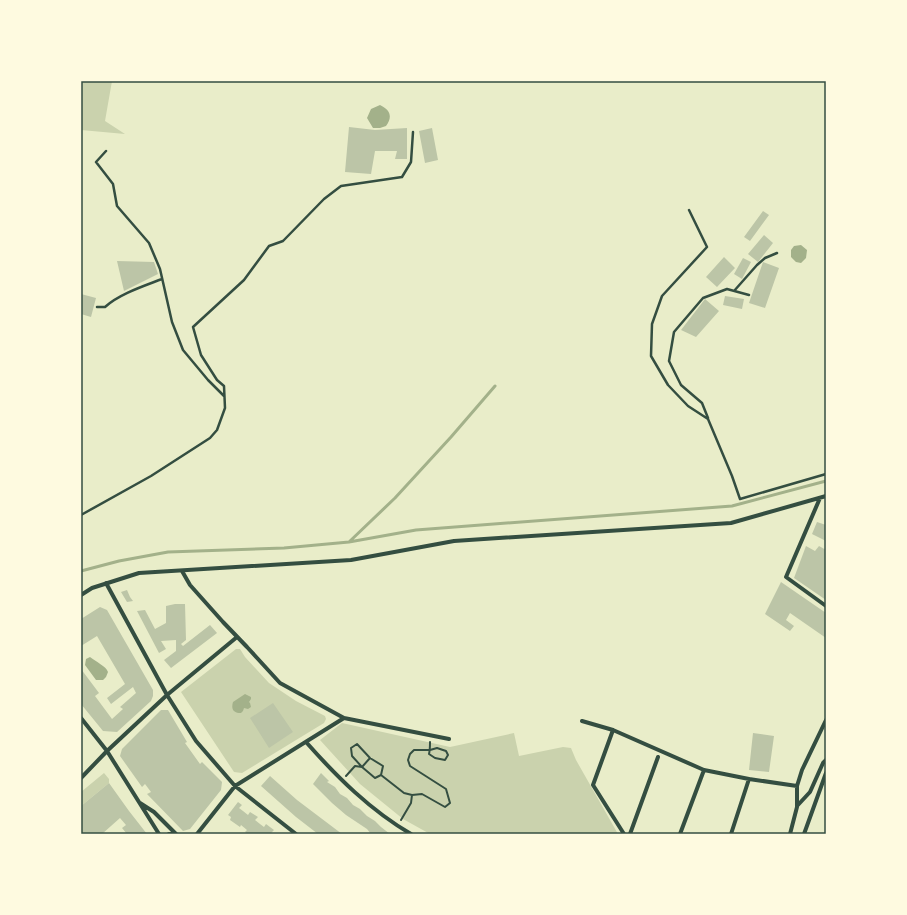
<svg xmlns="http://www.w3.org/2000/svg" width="907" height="915" font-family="Lato,sans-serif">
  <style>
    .green { fill: #cad2ad }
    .water { fill: #a3b18a }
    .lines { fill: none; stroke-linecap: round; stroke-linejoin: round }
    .stream { stroke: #a3b18a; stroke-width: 3 }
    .building { fill: #bcc5a7 }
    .path { stroke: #344e41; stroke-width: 2 }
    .service { stroke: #344e41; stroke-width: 2.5 }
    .minor { stroke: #344e41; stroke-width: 4 }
    .neatline { fill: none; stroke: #344e41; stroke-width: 1.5 }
  </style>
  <rect width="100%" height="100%" fill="#e9edc9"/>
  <!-- green -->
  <path class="green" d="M 81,81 L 112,81 L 105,121 L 125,134 L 81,130 Z
    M 236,649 L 240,649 L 245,657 L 269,683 L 296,701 L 325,716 L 326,719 L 324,723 L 242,773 L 234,772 L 181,692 Z
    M 342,723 L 450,747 L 514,733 L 519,756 L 563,747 L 571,748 L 576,760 L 618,834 L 430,834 L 403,819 L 360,784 L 320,740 Z
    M 104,773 L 109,779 L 109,783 L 81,806 L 81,792 Z"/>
  <!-- water -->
  <path class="water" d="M 380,105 C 390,110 393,116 386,126 L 380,128 L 373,128 L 367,118 L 371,109 Z
    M 801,245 L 807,250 L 806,258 L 801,263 L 796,262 L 791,257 L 791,250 L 794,246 Z
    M 90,657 C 96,662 106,666 108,672 L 106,677 L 103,680 L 96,680 L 85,665 L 86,659 Z
    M 245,694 L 251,697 L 251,699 L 249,702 L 250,703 L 251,707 L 248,709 L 244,708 L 243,711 L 241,713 C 233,713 231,709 233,702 Z"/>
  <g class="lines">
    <!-- stream -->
    <path class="stream" d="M 349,542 L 395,498 L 451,437 L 495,386
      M 81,571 L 119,561 L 168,552 L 284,548 L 349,542 L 416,530 L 732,506 L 826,481"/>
  </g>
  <!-- building -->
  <path class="building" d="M 349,127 L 375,130 L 407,128 L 407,159 L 395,159 L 397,151 L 375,151 L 371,174 L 345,172 Z
    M 432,128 L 438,160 L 425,163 L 419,131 Z
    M 763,211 L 769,215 L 750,241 L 744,237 Z
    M 764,235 L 773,243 L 758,262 L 748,254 Z
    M 724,257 L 735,268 L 717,287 L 706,277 Z
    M 743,258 L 751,262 L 742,279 L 734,274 Z
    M 117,261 L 154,262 L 158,274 L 124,291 Z
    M 763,262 L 779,268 L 765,308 L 749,303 Z
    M 81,294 L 96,298 L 91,317 L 81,314 Z
    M 725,296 L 744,299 L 742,309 L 723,305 Z
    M 705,299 L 719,311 L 696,337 L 681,330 Z
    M 817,522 L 826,525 L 826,541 L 812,534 Z
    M 806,546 L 815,551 L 819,546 L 826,550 L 826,600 L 794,578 Z
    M 781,582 L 826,613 L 826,638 L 790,613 L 786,620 L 794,626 L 790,631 L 765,614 Z
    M 127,590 L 130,597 L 133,601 L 127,602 L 121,592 Z
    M 175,604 L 185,604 L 186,640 L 181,644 L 183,646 L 210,625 L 217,633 L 171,668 L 164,660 L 176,651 L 176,640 L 161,641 L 166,649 L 159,653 L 137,611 L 145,610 L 155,629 L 166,623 L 166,606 Z
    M 100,607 L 107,610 L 153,690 L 153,696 L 151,701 L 117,732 L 103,731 L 81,704 L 81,669 L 99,693 L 95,696 L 112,719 L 123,709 L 120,707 L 136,693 L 133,687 L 111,704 L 107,698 L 125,684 L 97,636 L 81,646 L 81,619 Z
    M 273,703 L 293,732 L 269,748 L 250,718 Z
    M 161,710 L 168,710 L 187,742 L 185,743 L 200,764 L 202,762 L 222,782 L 221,790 L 190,829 L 183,831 L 147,794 L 151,792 L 145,784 L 142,787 L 120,756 L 122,749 Z
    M 753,733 L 774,736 L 769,772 L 749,770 Z
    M 321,773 L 329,781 L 327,782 L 335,787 L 340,794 L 347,798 L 353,805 L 360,809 L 367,816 L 375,821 L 381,827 L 390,834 L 371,834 L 367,829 L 346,815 L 332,803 L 313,784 Z
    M 270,776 L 297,800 L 342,834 L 318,834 L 296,817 L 261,786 Z
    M 109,783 L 129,811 L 147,834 L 127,834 L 122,828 L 126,825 L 120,818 L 102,834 L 81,834 L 81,806 Z
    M 238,802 L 242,805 L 239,808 L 243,811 L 248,815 L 250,812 L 258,817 L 255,820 L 260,824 L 264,827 L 266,824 L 274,830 L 271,833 L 272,834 L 248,834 L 245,832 L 247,830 L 241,825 L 240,827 L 230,820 L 231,817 L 228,815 Z"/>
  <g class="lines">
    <!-- path -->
    <path class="path" d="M 381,775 L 375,778 L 362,767 L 352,756 L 351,748 L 357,744 L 370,758 L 383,766 L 381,775 L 404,793 L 412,795
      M 346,776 L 355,766 L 362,767 L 370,758
      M 401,820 L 411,803 L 412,795 L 422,794 L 445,807 L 450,803 L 446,789 L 410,766 L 408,760 L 410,754 L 414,750 L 430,750 L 437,748 L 446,751 L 448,755 L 445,760 L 435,758 L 429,754 C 430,750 430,746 430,742"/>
    <!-- service -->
    <path class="service" d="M 106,151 L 96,162 L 113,184 L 117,206 L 149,243 L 160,269 L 172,322 L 183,350 L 208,380 L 224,396
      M 689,210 L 707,247 L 662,296 L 652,324 L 651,356 L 668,385 L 688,406 L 708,419 L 732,476 L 740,499 L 826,474
      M 734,291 L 757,265 L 765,258 L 777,253
      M 97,307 L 105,307 C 119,294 144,286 162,279
      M 708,418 L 702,403 L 681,385 L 669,361 L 674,332 L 703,298 L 727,289 L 749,295
      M 81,515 L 151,476 L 210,438 L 217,430 L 225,408 L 224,386 L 217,380 L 201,355 L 193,327 L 244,280 L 269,246 L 283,241 L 324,199 L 341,186 L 402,177 L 411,162 L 413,132"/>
    <!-- minor -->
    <path class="minor" d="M 820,498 L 786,577 L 826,606
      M 182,571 L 190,585 L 223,622 L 247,647 L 280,683 L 344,718 L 449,739
      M 106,583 L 167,695 L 196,741 L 235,786 L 296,834
      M 81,595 L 92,588 L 139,573 L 351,560 L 454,541 L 731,523 L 826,496
      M 81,718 L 107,751 L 159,834
      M 582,721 L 613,730 L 704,770 L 749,779 L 797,786
      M 613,730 L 593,785 L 624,834
      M 306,742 C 337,777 370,810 411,834
      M 81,778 L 107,751 L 167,695 L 237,637
      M 140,803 L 154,812 L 176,834
      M 797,806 L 810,792 L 823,763 L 826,760
      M 169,834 L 175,833
      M 197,834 L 235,786 L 344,718
      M 630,834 L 658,757
      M 680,834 L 704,770
      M 731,834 L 749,779
      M 790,834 L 797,807 L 797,786 L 802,770 L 826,720
      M 804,834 L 826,773"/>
  </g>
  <!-- border -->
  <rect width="907" height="915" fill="none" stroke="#fefae0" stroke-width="164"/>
  <rect x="82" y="82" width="743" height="751" class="neatline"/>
</svg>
